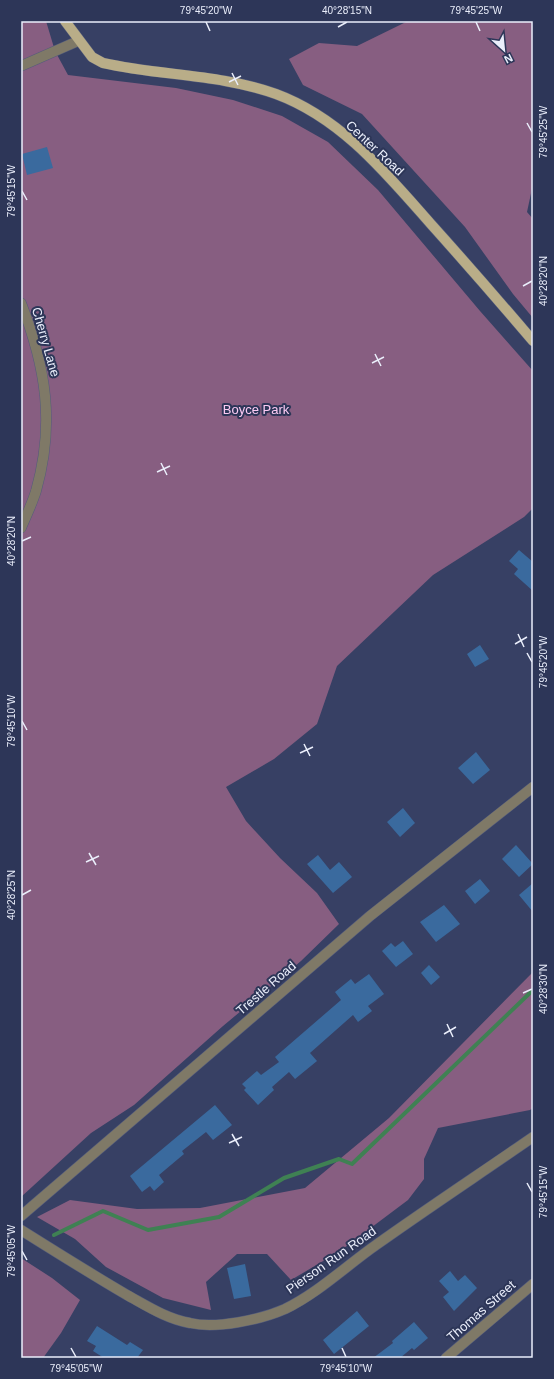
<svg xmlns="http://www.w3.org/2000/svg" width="554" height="1379" font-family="Helvetica,sans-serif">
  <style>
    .green { fill: #875e81 }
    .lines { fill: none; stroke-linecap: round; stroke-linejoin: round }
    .stream { stroke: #3f8153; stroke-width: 4 }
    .building { fill: #3a6a9e }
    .minor-casing { stroke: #545c7c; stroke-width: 11 }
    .major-casing { stroke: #545c7c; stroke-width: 11 }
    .minor { stroke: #7f7967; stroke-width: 10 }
    .major { stroke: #b9ad88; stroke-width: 10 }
    .ticks { fill: none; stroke: #eaeefb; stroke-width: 1.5 }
    .labels { text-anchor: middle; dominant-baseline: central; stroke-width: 4; stroke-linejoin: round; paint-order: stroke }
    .street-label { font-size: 13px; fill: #eaeefb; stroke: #2d3658 }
    .park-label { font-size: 13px; fill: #fccbf4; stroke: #2d3658 }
    .neatline { fill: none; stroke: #eaeefb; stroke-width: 1.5 }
    .ticks-label { font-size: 10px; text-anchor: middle; fill: #eaeefb }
  </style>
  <rect width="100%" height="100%" fill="#374064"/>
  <!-- green -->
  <path class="green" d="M 21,21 L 46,21 L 55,51 L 68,75 L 176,88 L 233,100 L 282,116 L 328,142 L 378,190 L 480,311 L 533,371 L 533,508 L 524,517 L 433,575 L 337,666 L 317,724 L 274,759 L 226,787 L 246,821 L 280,858 L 317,893 L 339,924 L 301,961 L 223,1026 L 134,1105 L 91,1133 L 21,1197 Z
    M 408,21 L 533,21 L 533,184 L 527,212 L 533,219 L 533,318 L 513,294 L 465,227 L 362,114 L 303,85 L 289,59 L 319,43 L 357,46 Z
    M 533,972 L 533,1108 L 530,1110 L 438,1128 L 424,1159 L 424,1179 L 408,1200 L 340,1251 L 291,1280 L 267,1254 L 237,1254 L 206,1282 L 211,1310 L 163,1298 L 106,1267 L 75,1239 L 37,1217 L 70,1200 L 137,1209 L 200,1208 L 305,1188 L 389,1118 Z
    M 21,1258 L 52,1278 L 80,1300 L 61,1333 L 43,1358 L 21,1358 Z"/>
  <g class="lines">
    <!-- stream -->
    <path class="stream" d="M 54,1235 L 103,1211 L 148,1230 L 219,1217 L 284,1178 L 339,1159 L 352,1164 L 533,990"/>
  </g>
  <!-- building -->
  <path class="building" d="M 47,147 L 53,168 L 27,175 L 22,154 Z
    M 519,550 L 533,562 L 533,591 L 514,574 L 518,569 L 509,561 Z
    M 480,645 L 489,659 L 475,667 L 467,654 Z
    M 476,752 L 490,770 L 473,784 L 458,768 Z
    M 403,808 L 415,823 L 400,837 L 387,822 Z
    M 516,845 L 533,864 L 519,877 L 502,859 Z
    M 318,855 L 330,870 L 339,862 L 352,877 L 333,893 L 307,864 Z
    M 480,879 L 490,891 L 475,904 L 465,891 Z
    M 533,883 L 533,912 L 519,895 Z
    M 444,905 L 460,924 L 436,942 L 420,922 Z
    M 403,941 L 413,954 L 396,967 L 382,951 L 391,943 L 395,947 Z
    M 429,965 L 440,977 L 431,985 L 421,973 Z
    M 369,974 L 384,994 L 368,1006 L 372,1011 L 358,1022 L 353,1015 L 310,1053 L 317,1061 L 295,1079 L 289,1072 L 272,1087 L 274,1090 L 258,1105 L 244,1090 L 246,1088 L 242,1084 L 257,1071 L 261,1075 L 279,1062 L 275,1057 L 341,1000 L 335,992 L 351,979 L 355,984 Z
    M 215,1105 L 232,1125 L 213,1140 L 206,1132 L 182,1151 L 184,1154 L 159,1175 L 164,1182 L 154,1191 L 150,1186 L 142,1192 L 130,1176 Z
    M 245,1264 L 251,1296 L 234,1299 L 227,1268 Z
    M 450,1271 L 458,1281 L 465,1275 L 477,1288 L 454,1311 L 443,1297 L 449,1292 L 439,1281 Z
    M 357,1311 L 369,1326 L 334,1354 L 323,1340 Z
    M 414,1322 L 428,1338 L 414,1350 L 412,1348 L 400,1358 L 373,1358 L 393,1343 L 392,1341 Z
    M 97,1326 L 127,1345 L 130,1342 L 143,1350 L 137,1358 L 104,1358 L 93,1351 L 96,1346 L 87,1341 Z"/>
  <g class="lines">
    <!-- minor casing -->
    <g class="minor-casing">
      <path id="minor" d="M 21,66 L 78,41
        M 21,303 C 46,367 55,424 36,491 C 32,504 26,516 21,528
        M 21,1216 L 370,916 L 533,787
        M 21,1230 C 56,1252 91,1274 127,1295 C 147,1306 167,1319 190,1323 C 216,1329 260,1320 285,1309 C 318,1293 346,1266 376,1245 C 428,1208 481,1173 533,1137
        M 446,1358 L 533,1284"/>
    </g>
    <!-- major casing -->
    <g class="major-casing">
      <path id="major" d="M 65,21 L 92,57 L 103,63 C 161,76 220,74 276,94 C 341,118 385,172 430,223 C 465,262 499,301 533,341"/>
    </g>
    <!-- minor -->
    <use href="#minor" class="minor"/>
    <!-- major -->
    <use href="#major" class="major"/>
  </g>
  <!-- ticks -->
  <path class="ticks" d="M 206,22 L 210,31M 476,22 L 480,31M 338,27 L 347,22M 232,73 L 238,85M 229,82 L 241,76M 527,123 L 532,132M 22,191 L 27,200M 523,286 L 532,281M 375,354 L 381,366M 372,363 L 384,357M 161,463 L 167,475M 157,472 L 170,466M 22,541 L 31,537M 518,634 L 524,647M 515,644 L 527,637M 527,653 L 532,662M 22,721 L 27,730M 304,744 L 310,756M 300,753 L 313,747M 89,853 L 96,865M 86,862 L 99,856M 22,895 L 31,890M 523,993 L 532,989M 447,1024 L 453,1037M 444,1034 L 456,1027M 232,1134 L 239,1146M 229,1143 L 242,1137M 527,1183 L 532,1192M 22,1251 L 27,1260M 71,1348 L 76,1357M 342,1348 L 346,1357"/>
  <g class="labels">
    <!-- street labels -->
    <g class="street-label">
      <text transform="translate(375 148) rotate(43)">Center Road</text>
      <text transform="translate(46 342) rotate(74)">Cherry Lane</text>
      <text transform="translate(266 988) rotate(-41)">Trestle Road</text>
      <text transform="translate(331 1260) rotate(-35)">Pierson Run Road</text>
      <text transform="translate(481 1311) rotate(-41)">Thomas Street</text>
    </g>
    <!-- park labels -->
    <g class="park-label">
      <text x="256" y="409">Boyce Park</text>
    </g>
  </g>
  <!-- border -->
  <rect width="554" height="1379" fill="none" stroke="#2d3658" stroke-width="44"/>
  <!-- north arrow -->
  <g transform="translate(504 50) rotate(153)" stroke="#2d3658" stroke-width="3" paint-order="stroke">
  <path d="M0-3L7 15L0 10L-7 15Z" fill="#eaeefb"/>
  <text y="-6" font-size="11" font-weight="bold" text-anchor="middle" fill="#eaeefb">N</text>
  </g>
  <rect x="22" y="22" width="510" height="1335" class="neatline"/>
  <g class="ticks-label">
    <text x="206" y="14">79°45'20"W</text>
    <text x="347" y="14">40°28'15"N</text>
    <text x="476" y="14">79°45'25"W</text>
    <text transform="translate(543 132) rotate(-90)" y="4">79°45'25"W</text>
    <text transform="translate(11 191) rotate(-90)" y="4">79°45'15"W</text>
    <text transform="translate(543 281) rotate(-90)" y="4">40°28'20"N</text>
    <text transform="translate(11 541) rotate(-90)" y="4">40°28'20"N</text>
    <text transform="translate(543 662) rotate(-90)" y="4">79°45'20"W</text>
    <text transform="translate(11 721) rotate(-90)" y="4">79°45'10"W</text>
    <text transform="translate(11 895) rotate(-90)" y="4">40°28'25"N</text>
    <text transform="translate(543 989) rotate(-90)" y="4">40°28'30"N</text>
    <text transform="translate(543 1192) rotate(-90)" y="4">79°45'15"W</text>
    <text transform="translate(11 1251) rotate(-90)" y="4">79°45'05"W</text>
    <text x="76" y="1372">79°45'05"W</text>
    <text x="346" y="1372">79°45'10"W</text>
  </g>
</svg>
